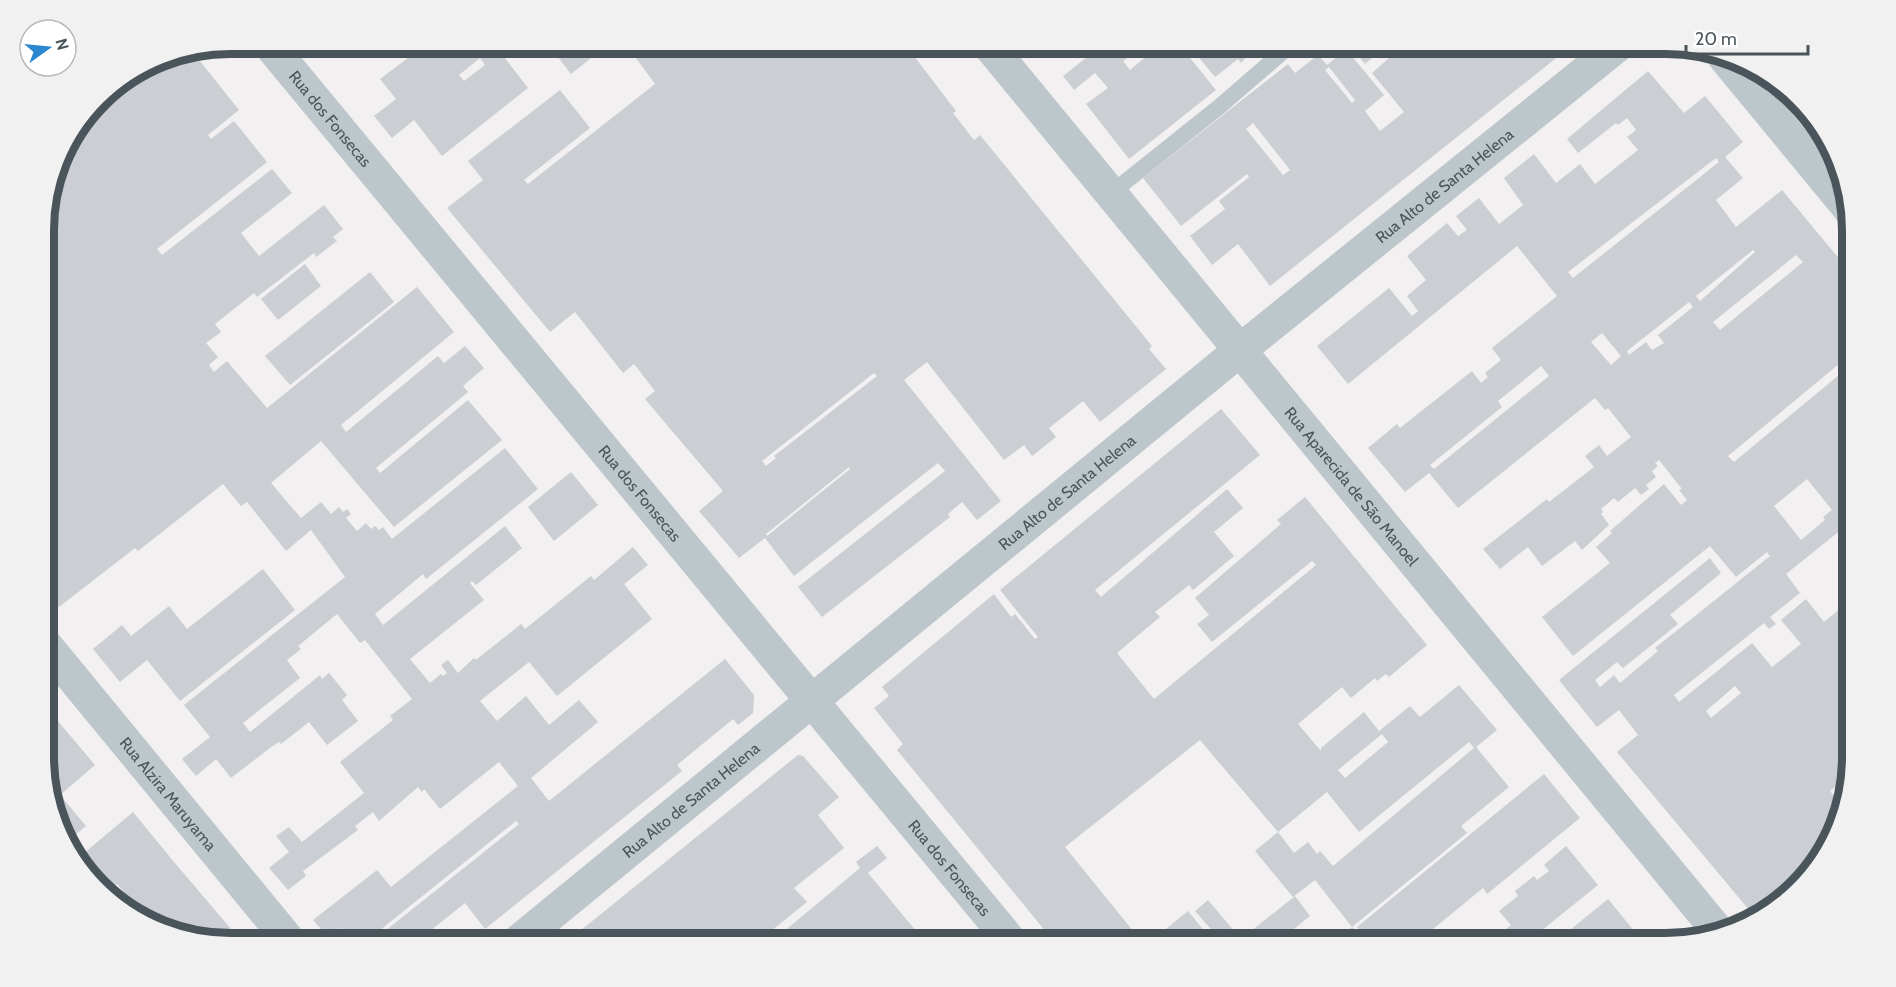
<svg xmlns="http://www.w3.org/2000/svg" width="1896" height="987" font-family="Cabin,sans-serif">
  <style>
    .building { fill: #cbced2; fill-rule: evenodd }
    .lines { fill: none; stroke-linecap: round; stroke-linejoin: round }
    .lane { stroke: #bdc6cb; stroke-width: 16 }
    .street { stroke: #bdc6cb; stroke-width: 33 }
    .labels { text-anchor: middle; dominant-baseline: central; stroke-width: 4.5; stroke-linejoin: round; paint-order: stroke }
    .street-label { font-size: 16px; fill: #4a555b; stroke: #fff }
    .rim { fill: none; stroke: #4a555b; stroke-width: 8 }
  </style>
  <rect width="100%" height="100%" fill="#f2f0f0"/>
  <!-- building -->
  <path class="building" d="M 369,43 L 399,43 L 381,58 Z
    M 428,43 L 512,43 L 501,53 L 528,88 L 442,156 L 414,120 L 392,138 L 374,116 L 396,99 L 380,79 ZM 480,58 L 485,65 L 464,81 L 459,75 Z
    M 547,43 L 610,43 L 571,74 Z
    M 625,43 L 904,43 L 956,111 L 953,113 L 974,140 L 980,135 L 1152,346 L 1149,349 L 1166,369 L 1100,422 L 1083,401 L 1049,428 L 1056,437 L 1032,456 L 1024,445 L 1004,460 L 927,362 L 904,380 L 1001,501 L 977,520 L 962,502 L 948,514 L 950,517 L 822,617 L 798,587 L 945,471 L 938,463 L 794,576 L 765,538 L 739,558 L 699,511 L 723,491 L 645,399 L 655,391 L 634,364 L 623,373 L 575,312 L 550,332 L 447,208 L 483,180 L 468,161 L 560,90 L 590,128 L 524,180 L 528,184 L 655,84 ZM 874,373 L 877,376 L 774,456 L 776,458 L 766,466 L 762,461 ZM 849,467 L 850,469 L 767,536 L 766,534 Z
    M 1105,43 L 1178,43 L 1216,90 L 1129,159 L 1086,104 L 1108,88 L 1095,73 L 1074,90 L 1063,76 ZM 1148,44 L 1154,50 L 1130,70 L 1123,61 Z
    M 1187,43 L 1259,43 L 1241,63 L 1238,59 L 1215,77 Z
    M 1348,43 L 1389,43 L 1365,64 Z
    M 1406,43 L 1575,43 L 1270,286 L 1238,244 L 1212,265 L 1190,236 L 1225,209 L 1219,201 L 1249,177 L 1247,174 L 1181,226 L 1143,178 L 1288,64 L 1295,73 L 1318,55 L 1327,65 L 1346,49 L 1384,95 L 1365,111 L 1380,131 L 1404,112 L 1372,73 ZM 1329,67 L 1355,100 L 1352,103 L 1325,70 ZM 1253,123 L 1290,170 L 1283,175 L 1246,129 Z
    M 192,51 L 239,110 L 208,135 L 211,139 L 234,121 L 267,162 L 157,249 L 162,255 L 272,169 L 292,193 L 241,233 L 259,256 L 324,205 L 343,229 L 333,237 L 337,241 L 316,257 L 314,253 L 257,297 L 254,293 L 215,324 L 221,332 L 206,343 L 218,357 L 209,365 L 214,372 L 227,361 L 267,408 L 417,287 L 454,332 L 341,425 L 346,432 L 438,356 L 444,363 L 465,346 L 484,368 L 463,386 L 468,392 L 376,468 L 380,473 L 468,400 L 502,440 L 394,527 L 321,441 L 271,483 L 301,518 L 321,502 L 331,514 L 339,507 L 343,512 L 347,509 L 351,514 L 346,518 L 357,531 L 366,523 L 371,529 L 375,526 L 379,530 L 383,527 L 392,539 L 505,448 L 538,489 L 426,579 L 423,574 L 375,614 L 383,625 L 505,526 L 522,548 L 476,585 L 472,581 L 470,583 L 484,600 L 410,659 L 430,683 L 441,674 L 443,676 L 447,673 L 441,665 L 448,660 L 458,673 L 474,658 L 476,660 L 521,624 L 525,629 L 591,576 L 594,580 L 633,547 L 648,565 L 624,584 L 652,619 L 557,696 L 529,662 L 480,701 L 497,721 L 526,696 L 549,725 L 579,700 L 598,722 L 531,778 L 549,801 L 725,659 L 754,695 L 753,713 L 738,725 L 733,719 L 677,765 L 682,771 L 485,929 L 465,903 L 415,943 L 370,943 L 519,824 L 516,821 L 364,943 L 353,943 L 341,928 L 329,938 L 313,920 L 377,870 L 391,887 L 518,786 L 499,762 L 440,809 L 424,789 L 422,792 L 418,787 L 379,821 L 373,812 L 355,826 L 358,830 L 303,871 L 306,876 L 288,890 L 269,868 L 289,852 L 276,836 L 289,827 L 302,842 L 364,793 L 340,762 L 393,720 L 390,716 L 412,699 L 365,640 L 360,643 L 337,614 L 298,646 L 301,649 L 287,660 L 300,678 L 243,723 L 250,732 L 320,675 L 322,679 L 329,673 L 347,695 L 342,700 L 358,721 L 327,745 L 309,722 L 281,744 L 279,742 L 274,745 L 231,778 L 216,759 L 196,776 L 182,759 L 210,737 L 184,705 L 345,577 L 311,530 L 286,551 L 247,502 L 241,506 L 223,484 L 138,551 L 135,548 L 59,607 L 45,589 L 44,217 L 63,147 L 107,90 L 159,58 Z
    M 1648,71 L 1684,113 L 1705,96 L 1743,142 L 1725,157 L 1743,178 L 1716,200 L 1736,227 L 1782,190 L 1851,273 L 1851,288 L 1839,298 L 1851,313 L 1851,354 L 1728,456 L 1734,462 L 1851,365 L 1852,521 L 1786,574 L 1800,593 L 1770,617 L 1776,624 L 1769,629 L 1764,623 L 1674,695 L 1679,702 L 1752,643 L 1772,667 L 1801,644 L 1781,620 L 1806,599 L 1824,622 L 1852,599 L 1852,758 L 1848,776 L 1830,791 L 1841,805 L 1833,840 L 1794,875 L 1798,880 L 1769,912 L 1755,917 L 1617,752 L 1638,735 L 1619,710 L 1597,727 L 1559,680 L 1710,558 L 1721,573 L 1670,615 L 1678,624 L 1623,668 L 1617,662 L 1595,680 L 1600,687 L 1614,675 L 1620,683 L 1658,651 L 1655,648 L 1770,556 L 1767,552 L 1736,577 L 1710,546 L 1573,656 L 1542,617 L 1610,563 L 1596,547 L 1612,533 L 1610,531 L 1664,484 L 1681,505 L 1687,500 L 1679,490 L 1682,489 L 1659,460 L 1655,463 L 1658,466 L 1652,471 L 1656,477 L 1646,485 L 1649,489 L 1641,495 L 1635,488 L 1618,502 L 1614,498 L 1601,509 L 1603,512 L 1601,514 L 1609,525 L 1582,550 L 1575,541 L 1542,566 L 1528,547 L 1500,569 L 1483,549 L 1547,499 L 1549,502 L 1594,467 L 1585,456 L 1599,445 L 1607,456 L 1631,437 L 1608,408 L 1605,410 L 1595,398 L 1458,508 L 1429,473 L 1405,492 L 1368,448 L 1397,424 L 1400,428 L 1472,371 L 1481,383 L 1488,377 L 1485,373 L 1501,360 L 1492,348 L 1557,296 L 1517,246 L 1348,384 L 1317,346 L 1389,288 L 1412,316 L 1418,311 L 1407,296 L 1426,280 L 1407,256 L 1447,223 L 1458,236 L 1467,230 L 1456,216 L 1479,198 L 1499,224 L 1523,205 L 1504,178 L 1534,154 L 1556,183 L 1580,164 L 1595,184 L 1638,150 L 1627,137 L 1636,130 L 1627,118 L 1618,125 L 1616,123 L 1578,153 L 1567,139 ZM 1716,158 L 1719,162 L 1573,278 L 1568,272 ZM 1753,250 L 1755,252 L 1700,301 L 1696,296 ZM 1796,255 L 1803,262 L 1720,330 L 1713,322 ZM 1689,302 L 1693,307 L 1658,335 L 1664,343 L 1652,350 L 1646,342 L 1629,355 L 1627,351 ZM 1602,333 L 1621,356 L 1611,365 L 1591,342 ZM 1541,366 L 1549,376 L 1434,469 L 1430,465 L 1502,407 L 1498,401 ZM 1807,479 L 1832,510 L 1823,517 L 1825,520 L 1801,540 L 1774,506 ZM 1735,686 L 1741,693 L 1711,718 L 1706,711 Z
    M 305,264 L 321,286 L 278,320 L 261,299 Z
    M 370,272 L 394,302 L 290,385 L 265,356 Z
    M 1221,409 L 1260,455 L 1095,590 L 1101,597 L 1227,489 L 1243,508 L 1214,532 L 1234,556 L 1193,590 L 1189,585 L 1155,612 L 1160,617 L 1117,653 L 1154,699 L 1316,565 L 1312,561 L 1212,642 L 1197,624 L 1209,615 L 1195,598 L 1281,524 L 1277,520 L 1305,497 L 1427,645 L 1389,677 L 1386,674 L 1377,681 L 1375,678 L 1351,698 L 1342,687 L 1298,724 L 1321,751 L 1321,748 L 1364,712 L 1379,731 L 1410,706 L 1420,717 L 1459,685 L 1497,730 L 1476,747 L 1509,787 L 1461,826 L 1467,833 L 1352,927 L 1315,880 L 1293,897 L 1255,851 L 1278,832 L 1200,740 L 1065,847 L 1142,942 L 1055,943 L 897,750 L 903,744 L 874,708 L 889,696 L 882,687 L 994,594 L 1011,617 L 1015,614 L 1035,639 L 1038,637 L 1000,590 ZM 1382,734 L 1388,742 L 1345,778 L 1338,770 ZM 1469,742 L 1474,748 L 1333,866 L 1320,851 L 1317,854 L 1308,842 L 1294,853 L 1278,832 L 1327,792 L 1359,832 Z
    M 571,472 L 598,505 L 554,541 L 528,507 Z
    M 1852,529 L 1852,553 L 1840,538 Z
    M 263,569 L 295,610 L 180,701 L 147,660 L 120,682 L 93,649 L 122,625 L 131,636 L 169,606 L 187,629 Z
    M 57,720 L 95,765 L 60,795 L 86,826 L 69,840 L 45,782 L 45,730 Z
    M 798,755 L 803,756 L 839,797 L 818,815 L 844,848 L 794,888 L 807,902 L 756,943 L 651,943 L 645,936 L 638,941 L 640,943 L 565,943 Z
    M 1544,774 L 1580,818 L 1487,894 L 1483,888 L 1416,943 L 1370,943 L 1357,927 Z
    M 133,812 L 174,862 L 243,943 L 230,944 L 147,924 L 123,904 L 130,899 L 117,884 L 108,892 L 82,870 L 77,859 Z
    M 877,846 L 887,858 L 868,873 L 926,943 L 770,943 L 860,868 L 856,862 Z
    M 1566,846 L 1598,885 L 1526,943 L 1509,943 L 1500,934 L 1511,925 L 1499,911 L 1518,896 L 1515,891 L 1534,876 L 1537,880 L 1549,871 L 1544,865 Z
    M 1295,896 L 1310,916 L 1294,929 L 1301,937 L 1293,943 L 1236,943 Z
    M 1608,899 L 1644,943 L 1554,943 Z
    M 1208,900 L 1236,933 L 1223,943 L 1195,911 Z
    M 1188,911 L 1214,943 L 1149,943 Z
    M 1352,927 L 1365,943 L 1333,943 Z"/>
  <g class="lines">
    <!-- lane -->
    <path class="lane" d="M 1110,194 L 1219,107 L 1293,43"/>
    <!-- street -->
    <g class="street">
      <path id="s1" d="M 268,43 L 1012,943"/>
      <path id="s2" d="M 987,43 L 1717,930"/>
      <path d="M 1724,57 L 1851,211"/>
      <path id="s3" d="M 45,644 L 291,943"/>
      <path id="s4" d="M 516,943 L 1239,351 L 1621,43"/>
    </g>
  </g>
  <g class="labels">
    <!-- street labels -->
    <g class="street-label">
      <text stroke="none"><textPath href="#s1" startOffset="98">Rua dos Fonsecas</textPath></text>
      <text stroke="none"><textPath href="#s4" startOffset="1198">Rua Alto de Santa Helena</textPath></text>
      <text stroke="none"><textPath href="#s2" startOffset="574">Rua Aparecida de São Manoel</textPath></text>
      <text stroke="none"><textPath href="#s4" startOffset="712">Rua Alto de Santa Helena</textPath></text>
      <text stroke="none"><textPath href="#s1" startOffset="584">Rua dos Fonsecas</textPath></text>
      <text stroke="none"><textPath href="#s3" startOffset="194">Rua Alzira Maruyama</textPath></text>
      <text stroke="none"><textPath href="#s4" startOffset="226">Rua Alto de Santa Helena</textPath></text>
      <text stroke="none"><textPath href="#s1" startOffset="1070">Rua dos Fonsecas</textPath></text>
    </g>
  </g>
  <!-- crop -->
  <path d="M0 0H1896V987H0ZM230 54H1666A176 176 0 0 1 1842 230V757A176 176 0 0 1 1666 933H230A176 176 0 0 1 54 757V230A176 176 0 0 1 230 54Z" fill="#f1f1f2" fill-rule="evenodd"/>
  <path class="rim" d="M230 54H1666A176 176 0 0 1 1842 230V757A176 176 0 0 1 1666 933H230A176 176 0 0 1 54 757V230A176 176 0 0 1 230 54Z"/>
  <!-- north arrow -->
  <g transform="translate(48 48) rotate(75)"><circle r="28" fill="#ffffff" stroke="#b7bbbd" stroke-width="1.5"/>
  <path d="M0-4.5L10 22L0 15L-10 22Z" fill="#2b87d0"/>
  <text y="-9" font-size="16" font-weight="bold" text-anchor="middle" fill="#4a555b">N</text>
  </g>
  <!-- scale -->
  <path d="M1686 45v9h122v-9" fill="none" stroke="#4a555b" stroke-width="3"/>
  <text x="1695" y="45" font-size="18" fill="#4a555b" stroke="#ffffff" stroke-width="4.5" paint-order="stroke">20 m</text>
</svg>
